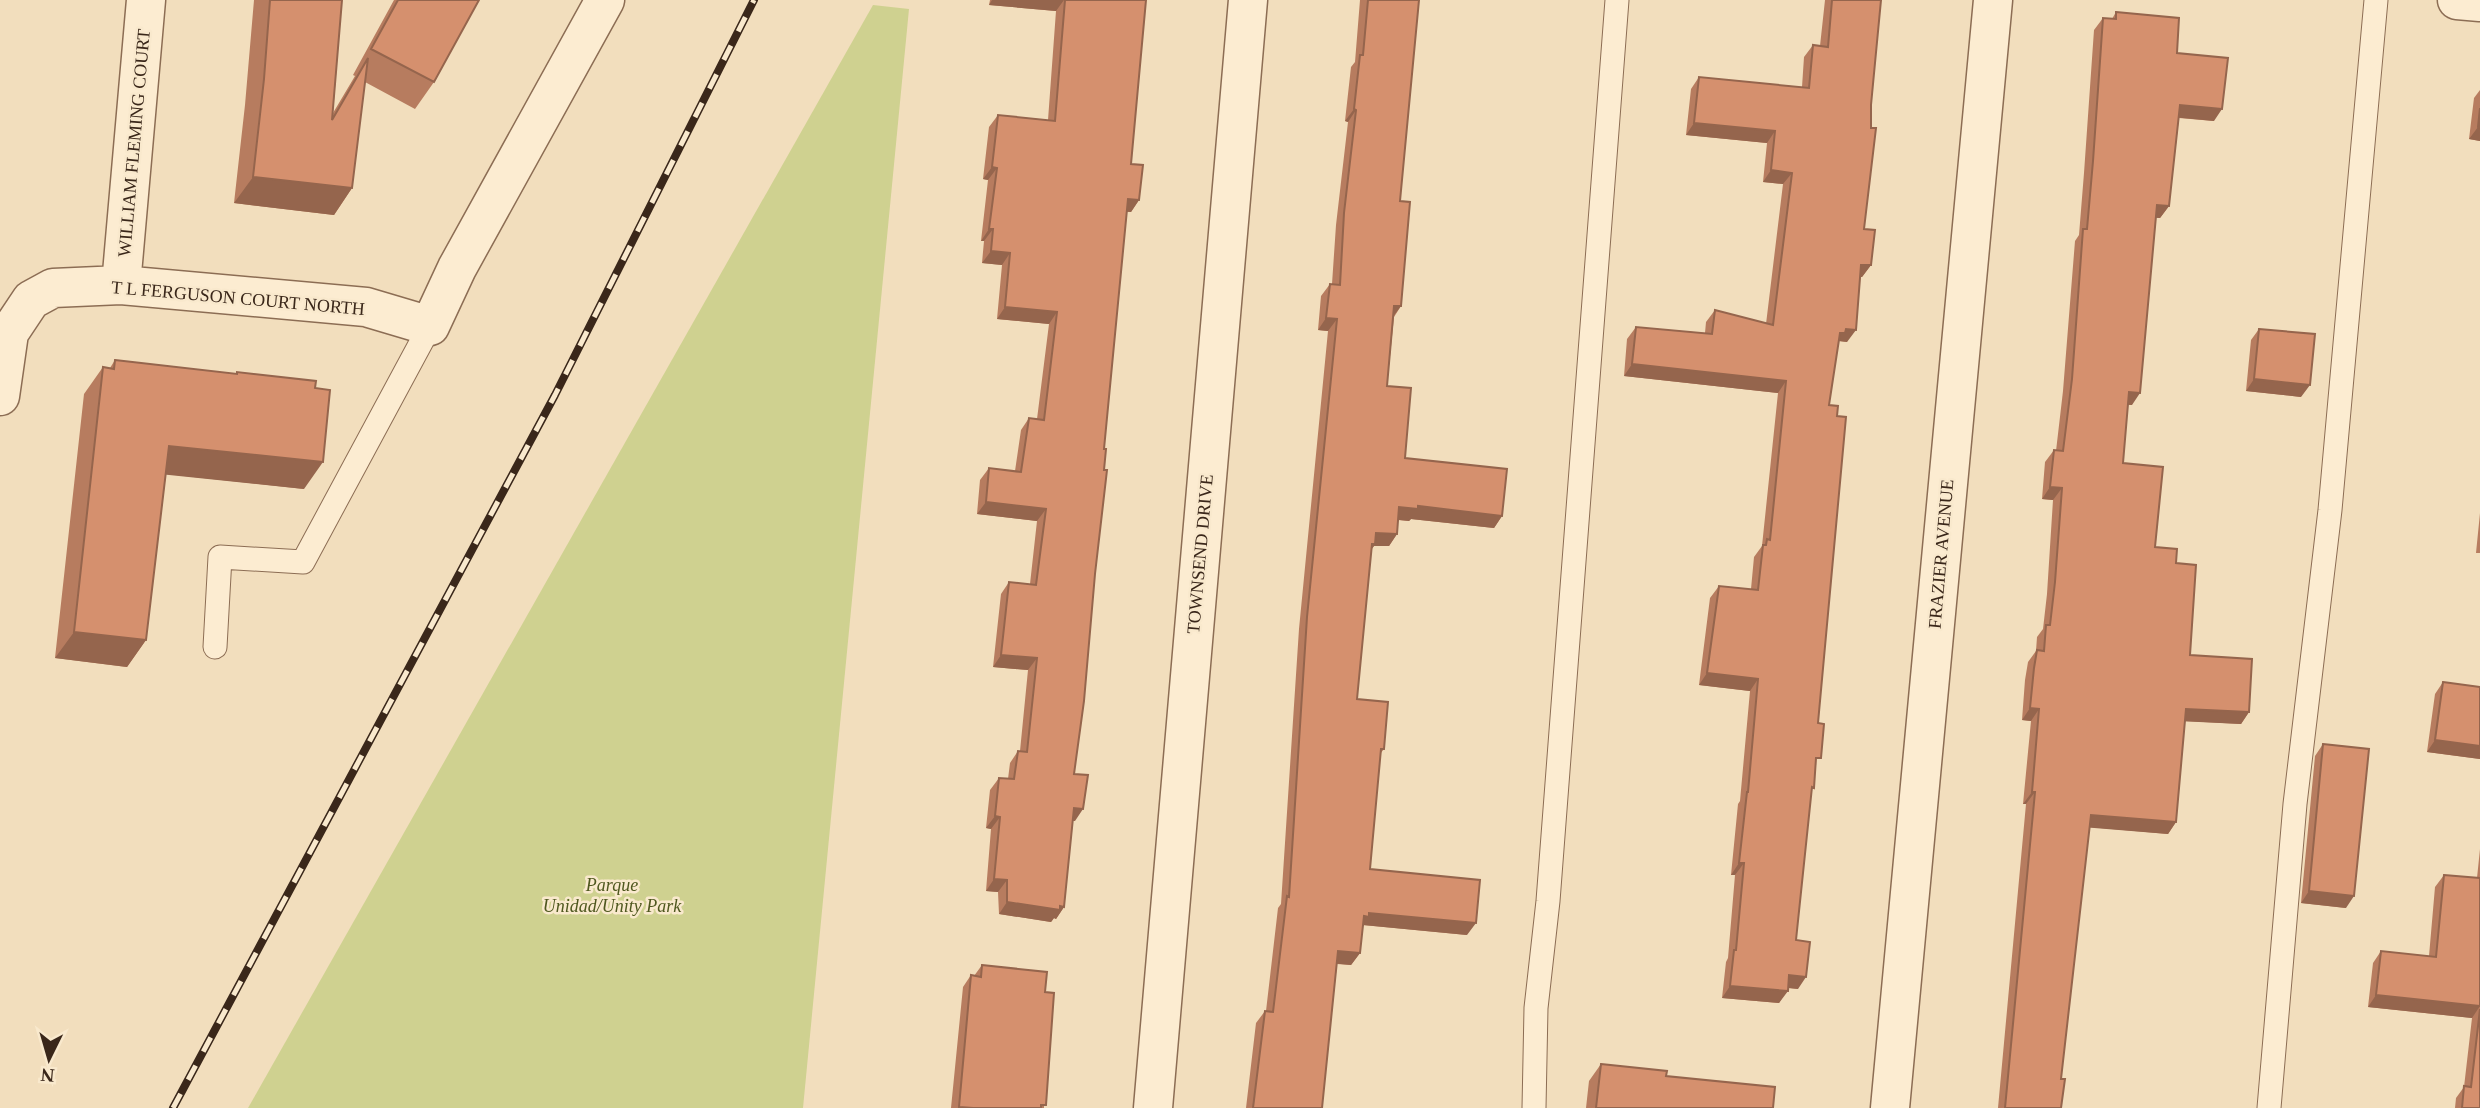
<svg xmlns="http://www.w3.org/2000/svg" width="2480" height="1108" font-family="Georgia,serif">
  <style>
    .green { fill: #cfd190 }
    .lines { fill: none; stroke-linecap: round; stroke-linejoin: round }
    .lane-casing { stroke: #8c6d54; stroke-width: 25 }
    .street-casing { stroke: #8c6d54; stroke-width: 41 }
    .lane { stroke: #fcecd1; stroke-width: 23 }
    .street { stroke: #fcecd1; stroke-width: 38 }
    .rail-casing { stroke: #3a271a; stroke-width: 8 }
    .rail { stroke: #f9e9cd; stroke-width: 5; stroke-dasharray: 16; stroke-linecap: butt }
    .wall { fill: #b77c5f }
    .shaded-wall { fill: #95654d }
    .building { fill: #d5906e; stroke: #95654d; stroke-width: 2 }
    .labels { text-anchor: middle; dominant-baseline: central; stroke-width: 5; stroke-linejoin: round; paint-order: stroke }
    .street-label { font-size: 18px; fill: #3a271a; stroke: #f9e9cd }
    .park-label { font-size: 18px; font-style: italic; fill: #4f581f; stroke: #f9e9cd }
  </style>
  <rect width="100%" height="100%" fill="#f2debd"/>
  <!-- green -->
  <path class="green" d="M 873,5 L 909,9 L 803,1108 L 248,1108 Z"/>
  <g class="lines">
    <!-- lane casing -->
    <g class="lane-casing">
      <path id="lane" d="M 215,647 L 220,557 L 303,562 L 430,326
        M 1534,1108 L 1536,1008 L 1548,901 L 1617,0
        M 2269,1108 L 2295,804 L 2330,510 L 2376,0"/>
    </g>
    <!-- street casing -->
    <g class="street-casing">
      <path id="street" d="M 2457,0 L 2480,2
        M 121,285 L 146,0
        M 0,396 L 9,333 L 31,300 L 53,288 L 121,285 L 366,307 L 430,326 L 457,268 L 605,0
        M 1153,1108 L 1248,0
        M 1890,1108 L 1993,0"/>
    </g>
    <!-- lane -->
    <use href="#lane" class="lane"/>
    <!-- street -->
    <use href="#street" class="street"/>
    <!-- rail casing -->
    <g class="rail-casing">
      <path id="rail" d="M 173,1108 L 555,395 L 754,0"/>
    </g>
    <!-- rail -->
    <use href="#rail" class="rail"/>
  </g>
  <!-- wall -->
  <path class="wall" d="M 254,0 L 342,0 L 333,113 L 355,76 L 353,75 L 394,0 L 479,0 L 434,82 L 415,109 L 365,82 L 352,188 L 334,215 L 234,203 L 245,105 Z
    M 990,0 L 1146,0 L 1131,164 L 1139,200 L 1131,212 L 1127,212 L 1104,449 L 1095,574 L 1074,774 L 1075,821 L 1073,821 L 1064,907 L 1056,919 L 1054,918 L 1051,922 L 999,914 L 998,892 L 986,891 L 991,829 L 986,828 L 990,790 L 999,778 L 1008,779 L 1010,763 L 1018,751 L 1020,751 L 1028,670 L 993,667 L 1001,594 L 1009,582 L 1030,584 L 1037,521 L 977,514 L 980,480 L 989,468 L 1015,471 L 1021,430 L 1029,418 L 1037,419 L 1049,324 L 997,319 L 1002,265 L 982,263 L 984,241 L 981,241 L 988,180 L 983,179 L 989,127 L 998,115 L 1048,120 L 1056,11 L 989,5 Z
    M 1360,0 L 1419,0 L 1400,201 L 1401,306 L 1394,317 L 1387,386 L 1405,458 L 1502,516 L 1494,528 L 1411,519 L 1409,521 L 1398,520 L 1397,534 L 1389,546 L 1374,546 L 1371,550 L 1357,699 L 1384,749 L 1380,754 L 1370,869 L 1467,935 L 1363,925 L 1360,953 L 1351,965 L 1337,964 L 1322,1108 L 1246,1108 L 1256,1023 L 1265,1011 L 1266,1011 L 1278,908 L 1281,904 L 1299,629 L 1328,331 L 1318,330 L 1321,296 L 1330,284 L 1332,284 L 1336,225 L 1348,122 L 1345,121 L 1351,67 L 1355,62 Z
    M 1825,0 L 1881,0 L 1871,105 L 1864,229 L 1871,265 L 1862,277 L 1860,277 L 1847,342 L 1839,341 L 1838,342 L 1829,405 L 1818,723 L 1816,766 L 1811,791 L 1796,940 L 1798,989 L 1788,988 L 1779,1003 L 1722,998 L 1726,962 L 1728,958 L 1735,875 L 1731,875 L 1738,804 L 1740,801 L 1750,691 L 1699,685 L 1710,598 L 1719,586 L 1751,589 L 1754,557 L 1762,546 L 1778,393 L 1624,376 L 1627,339 L 1636,327 L 1705,333 L 1706,322 L 1715,310 L 1766,324 L 1783,184 L 1763,182 L 1767,143 L 1686,135 L 1691,89 L 1699,77 L 1802,87 L 1804,57 L 1813,45 L 1820,46 Z
    M 2116,12 L 2177,53 L 2214,121 L 2179,118 L 2169,206 L 2160,218 L 2156,218 L 2132,405 L 2128,405 L 2123,463 L 2155,547 L 2176,563 L 2190,655 L 2249,712 L 2241,724 L 2185,721 L 2176,822 L 2168,834 L 2089,827 L 2061,1079 L 2061,1108 L 1998,1108 L 2026,804 L 2023,804 L 2031,721 L 2022,720 L 2025,680 L 2028,662 L 2036,651 L 2037,637 L 2043,629 L 2047,594 L 2053,500 L 2042,499 L 2045,462 L 2054,450 L 2056,451 L 2063,391 L 2075,241 L 2079,235 L 2084,173 L 2094,30 L 2103,18 L 2112,19 Z
    M 2480,90 L 2480,141 L 2469,139 L 2474,98 Z
    M 2259,329 L 2301,397 L 2246,391 L 2251,340 Z
    M 115,360 L 236,374 L 237,372 L 304,489 L 166,474 L 146,640 L 127,667 L 55,658 L 84,394 L 103,367 L 110,368 Z
    M 2480,513 L 2480,553 L 2476,553 Z
    M 2443,682 L 2480,687 L 2480,759 L 2427,752 L 2435,694 Z
    M 2323,744 L 2346,908 L 2301,903 L 2315,756 Z
    M 2480,849 L 2480,1108 L 2455,1108 L 2456,1098 L 2464,1087 L 2472,1018 L 2368,1007 L 2373,963 L 2381,951 L 2429,956 L 2435,887 L 2444,875 L 2477,878 Z
    M 982,965 L 1045,992 L 1044,1108 L 951,1108 L 963,987 L 971,975 L 974,976 Z
    M 1601,1064 L 1666,1076 L 1773,1108 L 1586,1108 L 1589,1081 Z"/>
  <!-- shaded-wall -->
  <path class="shaded-wall" d="M 992,0 L 1064,0 L 1056,11 L 989,5 Z
    M 2180,105 L 2222,109 L 2214,121 L 2172,117 Z
    M 1354,109 L 1356,110 L 1348,122 L 1345,121 Z
    M 1694,123 L 1775,131 L 1767,143 L 1686,135 Z
    M 2478,127 L 2480,128 L 2480,141 L 2469,139 Z
    M 992,167 L 997,168 L 988,180 L 983,179 Z
    M 1771,170 L 1792,173 L 1783,184 L 1763,182 Z
    M 253,177 L 352,188 L 334,215 L 234,203 Z
    M 1128,199 L 1139,200 L 1131,212 L 1119,211 Z
    M 2157,205 L 2169,206 L 2160,218 L 2148,217 Z
    M 989,229 L 993,229 L 984,241 L 981,241 Z
    M 991,251 L 1010,253 L 1002,265 L 982,263 Z
    M 1861,265 L 1871,265 L 1862,277 L 1853,277 Z
    M 1394,306 L 1401,306 L 1392,318 Z
    M 1005,307 L 1057,312 L 1049,324 L 997,319 Z
    M 1326,318 L 1337,319 L 1328,331 L 1318,330 Z
    M 1846,329 L 1856,330 L 1847,342 L 1839,341 L 1836,345 L 1840,333 Z
    M 1632,364 L 1786,381 L 1778,393 L 1624,376 Z
    M 2254,379 L 2310,385 L 2301,397 L 2246,391 Z
    M 2129,392 L 2140,393 L 2132,405 L 2121,404 Z
    M 169,446 L 323,462 L 304,489 L 150,473 Z
    M 2050,487 L 2062,488 L 2053,500 L 2042,499 Z
    M 986,502 L 1046,509 L 1037,521 L 977,514 Z
    M 1418,506 L 1502,516 L 1494,528 L 1411,519 L 1409,521 L 1391,519 L 1399,507 Z
    M 1376,533 L 1397,534 L 1389,546 L 1374,546 L 1366,556 Z
    M 74,632 L 146,640 L 127,667 L 55,658 Z
    M 1001,655 L 1037,658 L 1028,670 L 993,667 Z
    M 1707,673 L 1758,679 L 1750,691 L 1699,685 Z
    M 2030,708 L 2039,709 L 2031,721 L 2022,720 Z
    M 2186,709 L 2249,712 L 2241,724 L 2178,721 Z
    M 2435,740 L 2480,746 L 2480,759 L 2427,752 Z
    M 2032,792 L 2035,792 L 2026,804 L 2023,804 Z
    M 1074,808 L 1083,809 L 1075,821 L 1066,820 Z
    M 2091,815 L 2176,822 L 2168,834 L 2082,827 Z
    M 995,816 L 1000,817 L 991,829 L 986,828 Z
    M 1739,863 L 1744,863 L 1735,875 L 1731,875 Z
    M 994,879 L 1007,880 L 998,892 L 986,891 Z
    M 2309,891 L 2354,896 L 2346,908 L 2301,903 Z
    M 1007,902 L 1060,906 L 1064,907 L 1056,919 L 1054,918 L 1051,922 L 999,914 Z
    M 1369,913 L 1476,923 L 1467,935 L 1363,925 L 1364,916 Z
    M 1338,951 L 1360,953 L 1351,965 L 1330,963 Z
    M 1789,975 L 1806,977 L 1798,989 L 1781,987 Z
    M 1730,986 L 1788,991 L 1779,1003 L 1722,998 Z
    M 2376,995 L 2480,1006 L 2472,1018 L 2368,1007 Z"/>
  <!-- building -->
  <path class="building" d="M 270,0 L 342,0 L 332,120 L 368,58 L 352,188 L 253,177 L 264,79 Z
    M 398,0 L 479,0 L 434,82 L 371,49 Z
    M 1065,0 L 1146,0 L 1131,164 L 1143,165 L 1139,200 L 1128,199 L 1104,449 L 1106,449 L 1104,470 L 1107,470 L 1095,574 L 1084,701 L 1074,774 L 1088,775 L 1083,809 L 1074,808 L 1064,907 L 1060,906 L 1060,910 L 1007,902 L 1007,880 L 994,879 L 1000,817 L 995,816 L 999,778 L 1014,779 L 1018,751 L 1027,752 L 1037,658 L 1001,655 L 1009,582 L 1036,585 L 1046,509 L 986,502 L 989,468 L 1021,472 L 1029,418 L 1044,420 L 1057,312 L 1005,307 L 1010,253 L 991,251 L 993,229 L 989,229 L 997,168 L 992,167 L 998,115 L 1055,121 Z
    M 1368,0 L 1419,0 L 1400,201 L 1410,202 L 1401,306 L 1394,306 L 1387,386 L 1411,388 L 1405,458 L 1507,469 L 1502,516 L 1418,506 L 1418,509 L 1399,507 L 1397,534 L 1376,533 L 1375,544 L 1372,544 L 1357,699 L 1388,702 L 1384,749 L 1381,749 L 1370,869 L 1480,880 L 1476,923 L 1369,913 L 1369,917 L 1364,916 L 1360,953 L 1338,951 L 1322,1108 L 1253,1108 L 1265,1011 L 1273,1012 L 1287,896 L 1289,897 L 1307,617 L 1337,319 L 1326,318 L 1330,284 L 1340,285 L 1344,213 L 1356,110 L 1354,109 L 1360,55 L 1363,55 Z
    M 1832,0 L 1881,0 L 1871,105 L 1871,128 L 1876,128 L 1864,229 L 1875,230 L 1871,265 L 1861,265 L 1856,330 L 1846,329 L 1845,333 L 1840,333 L 1829,405 L 1838,406 L 1837,416 L 1846,417 L 1818,723 L 1824,724 L 1821,758 L 1816,758 L 1814,788 L 1812,787 L 1796,940 L 1810,942 L 1806,977 L 1789,975 L 1788,991 L 1730,986 L 1734,950 L 1736,950 L 1744,863 L 1739,863 L 1747,792 L 1748,792 L 1758,679 L 1707,673 L 1719,586 L 1758,590 L 1763,545 L 1766,545 L 1767,539 L 1770,540 L 1786,381 L 1632,364 L 1636,327 L 1712,334 L 1715,310 L 1773,325 L 1792,173 L 1771,170 L 1775,131 L 1694,123 L 1699,77 L 1809,88 L 1813,45 L 1828,47 Z
    M 2116,12 L 2179,18 L 2177,53 L 2228,58 L 2222,109 L 2180,105 L 2169,206 L 2157,205 L 2140,393 L 2129,392 L 2123,463 L 2163,467 L 2155,547 L 2177,549 L 2176,563 L 2196,565 L 2190,655 L 2252,659 L 2249,712 L 2186,709 L 2176,822 L 2091,815 L 2061,1079 L 2065,1079 L 2061,1108 L 2005,1108 L 2035,792 L 2032,792 L 2039,709 L 2030,708 L 2034,668 L 2037,650 L 2044,651 L 2046,625 L 2050,625 L 2055,582 L 2062,488 L 2050,487 L 2054,450 L 2063,451 L 2072,379 L 2083,229 L 2087,229 L 2093,161 L 2103,18 L 2116,19 Z
    M 2480,108 L 2480,128 L 2478,127 Z
    M 2259,329 L 2315,334 L 2310,385 L 2254,379 Z
    M 115,360 L 237,374 L 237,372 L 316,381 L 315,388 L 330,390 L 323,462 L 169,446 L 146,640 L 74,632 L 103,367 L 114,369 Z
    M 2443,682 L 2480,687 L 2480,746 L 2435,740 Z
    M 2323,744 L 2369,749 L 2354,896 L 2309,891 Z
    M 2444,875 L 2480,878 L 2480,1006 L 2376,995 L 2381,951 L 2436,957 Z
    M 982,965 L 1047,972 L 1045,992 L 1054,993 L 1046,1105 L 1041,1105 L 1041,1108 L 973,1108 L 959,1107 L 971,975 L 981,977 Z
    M 2480,1009 L 2480,1108 L 2462,1108 L 2464,1086 L 2471,1087 Z
    M 1601,1064 L 1667,1071 L 1666,1076 L 1775,1087 L 1773,1108 L 1596,1108 Z"/>
  <g class="labels">
    <!-- street labels -->
    <g class="street-label">
      <text transform="translate(134 143) rotate(-85)">WILLIAM FLEMING COURT</text>
      <text transform="translate(238 298) rotate(5)">T L FERGUSON COURT NORTH</text>
      <text transform="translate(1200 554) rotate(-85)">TOWNSEND DRIVE</text>
      <text transform="translate(1941 554) rotate(-85)">FRAZIER AVENUE</text>
    </g>
    <!-- park labels -->
    <g class="park-label">
      <text x="612" y="885">Parque<tspan x="612" dy="21">Unidad/Unity Park</tspan></text>
    </g>
  </g>
  <!-- north arrow -->
  <g transform="translate(49 1059) rotate(185)" stroke="#f9e9cd" stroke-width="5" paint-order="stroke">
  <path d="M0-5L12 26L0 18L-12 26Z" fill="#3a271a"/>
  <text y="-10" font-size="19" font-weight="bold" text-anchor="middle" fill="#3a271a">N</text>
  </g>
</svg>
